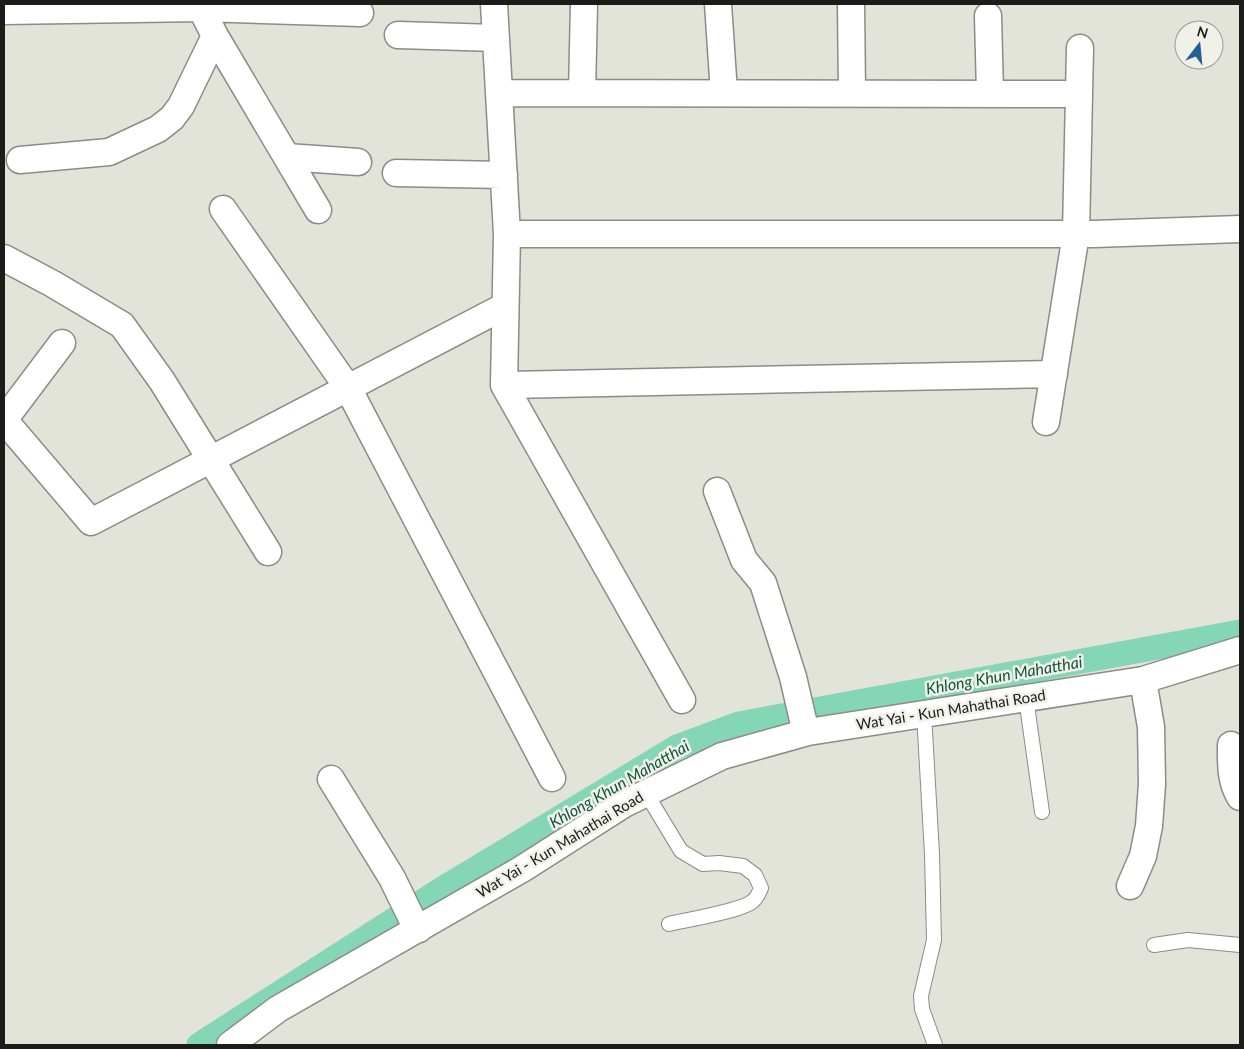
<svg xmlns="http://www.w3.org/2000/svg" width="1244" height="1049" font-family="Lato,sans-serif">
  <rect width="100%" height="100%" fill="#e2e4da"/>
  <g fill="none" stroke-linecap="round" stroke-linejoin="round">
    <!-- canal -->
    <path stroke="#84d6b6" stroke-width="25" d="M199,1045L439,891L677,747L739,724L1240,632"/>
    <defs>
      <path id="lane" d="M1026,698L1042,812
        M924,714L932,854L934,940L921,996L922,1009L935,1045
        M646,793L681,851L703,864L719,863L743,866L755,875L761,888C759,893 757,898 753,901C742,911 686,920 669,924
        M1154,945L1188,940L1240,945"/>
      <path id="street" d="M494,4L507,234L504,385L682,700
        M718,4L724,93
        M851,4L852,93
        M4,11L201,8L360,13
        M988,16L990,93
        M398,35L496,38
        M215,36L318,210
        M500,93L1079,94
        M582,93L584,4
        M287,157L358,162
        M20,160L109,152L158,129L172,118L181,106L215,36L201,8V4
        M396,173L504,175
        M223,209L348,388L552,778
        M507,234H1094L1240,229
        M4,258L53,284L122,325L162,381L268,552
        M504,385L1054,374
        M4,420L91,522L505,306
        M4,420L62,343
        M1046,422L1076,234L1080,48
        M717,491L744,560L763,583L793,677L803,720L808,732
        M1231,745C1231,764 1230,780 1240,797
        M331,779L392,878L412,919L419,929
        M1130,886L1143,856L1149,826L1152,784L1151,727L1143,680
        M230,1045L278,1009L522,869L624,804L722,756L808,732L1143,680L1240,650"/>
    </defs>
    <!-- lane casing -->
    <use href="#lane" stroke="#8b8c84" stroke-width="16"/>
    <!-- street casing -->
    <use href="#street" stroke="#8b8c84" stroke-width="29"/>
    <!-- lane -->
    <use href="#lane" stroke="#fff" stroke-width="14"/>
    <!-- street -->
    <use href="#street" stroke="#fff" stroke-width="26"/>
  </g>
  <g text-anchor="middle" stroke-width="5" stroke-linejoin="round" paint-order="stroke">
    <!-- street labels -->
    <g font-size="15" fill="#1c1d1a" stroke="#f0f1e8">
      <text transform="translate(951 710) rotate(-9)" y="5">Wat Yai - Kun Mahathai Road</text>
      <text transform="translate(560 845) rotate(-31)" y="5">Wat Yai - Kun Mahathai Road</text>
    </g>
    <!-- water labels -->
    <g font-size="16" font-style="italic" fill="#11543f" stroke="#f0f1e8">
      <text transform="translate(1004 675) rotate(-10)" y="6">Khlong Khun Mahatthai</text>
      <text transform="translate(619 784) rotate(-30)" y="6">Khlong Khun Mahatthai</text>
    </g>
  </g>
  <!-- border -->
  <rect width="1244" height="1049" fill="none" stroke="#1c1d1a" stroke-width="10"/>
  <!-- north arrow -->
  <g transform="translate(1199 45) rotate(16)"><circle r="24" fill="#f0f1e8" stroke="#9b9c96"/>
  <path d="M0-4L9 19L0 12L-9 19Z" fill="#225f96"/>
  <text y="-8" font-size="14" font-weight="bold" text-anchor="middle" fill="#1c1d1a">N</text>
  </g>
</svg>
